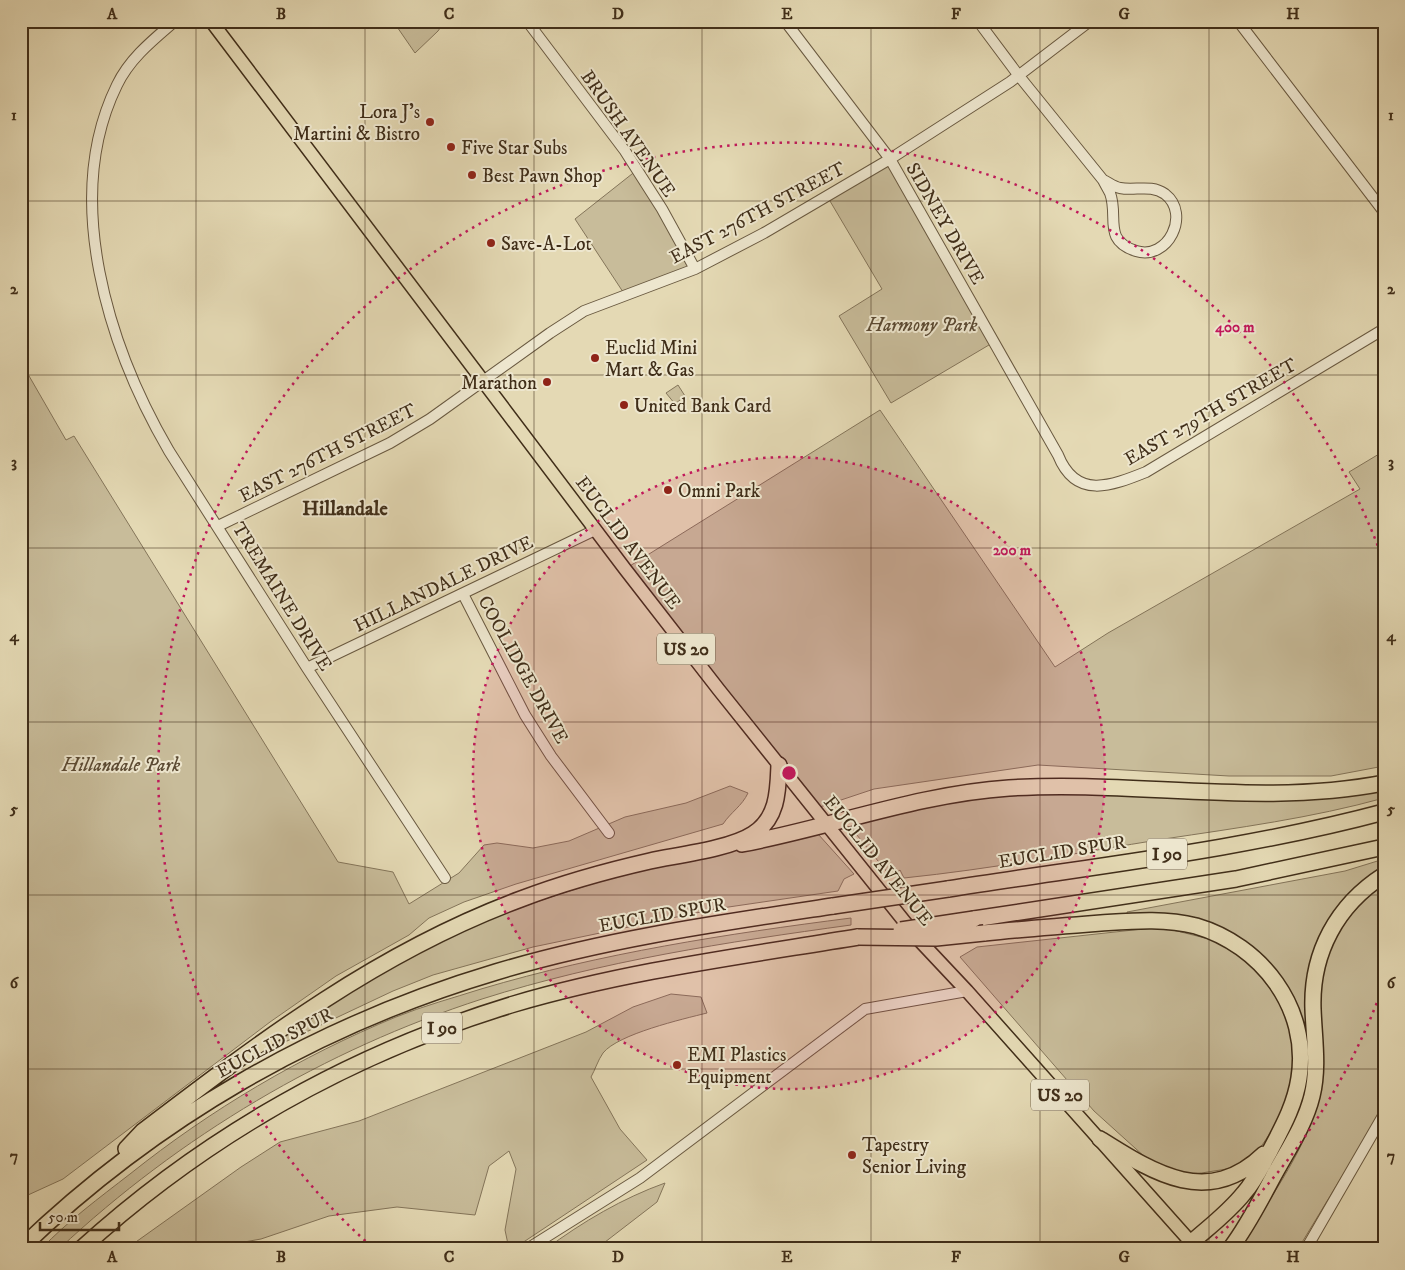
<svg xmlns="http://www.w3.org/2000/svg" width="1405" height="1270" font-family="'IM FELL DW Pica',serif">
  <rect width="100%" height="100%" fill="#e4d9b4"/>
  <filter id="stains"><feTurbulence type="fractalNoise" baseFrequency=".004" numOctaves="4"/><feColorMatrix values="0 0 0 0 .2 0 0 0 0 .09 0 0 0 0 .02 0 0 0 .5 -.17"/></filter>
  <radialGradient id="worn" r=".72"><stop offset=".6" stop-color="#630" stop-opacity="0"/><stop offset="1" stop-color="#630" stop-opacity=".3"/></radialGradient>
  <!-- green -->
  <path fill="#c8bc9a" stroke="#84755a" d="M393,21H445L438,31L415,53Z
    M890,159L994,342L891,403L839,316L882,289L827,196Z
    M637,170L695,269L625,295L575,219Z
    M21,362L66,440L74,436L338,862L393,872L409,904L459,873L484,845L497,843L533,848L569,841L625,817L686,803L730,786L748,793C742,806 731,812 723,824L516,884L464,902L429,918L409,935L336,976L270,1022L63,1179L28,1195L21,1193Z
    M678,385L685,396L675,404L666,393Z
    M880,410L1055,667L1108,633L1360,489L1349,472L1384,451V766L1331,776H1229L1038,765L874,789L814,809L625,569Z
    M1384,789V798C1312,818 1237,828 1164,839C1077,853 991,869 904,878L900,870L891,877L852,829L860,823L918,808L984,797L1050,794L1346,796Z
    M818,834L854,874L844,879L838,891L715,909L533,947L433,975L393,991L268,1050C288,1033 310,1018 332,1003C479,904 645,863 818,834Z
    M1384,859V867L1338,906L1327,923L1311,1064L1302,1116L1259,1191H1256L1281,1142L1306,1047L1244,943L1128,917L1127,912L1345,871Z
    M1384,884V1107L1298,1249H1237C1263,1210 1307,1148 1317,1103C1326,1068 1319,1033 1319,998C1319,950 1347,912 1384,884Z
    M851,918V925C727,942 602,961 482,999C324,1050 180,1136 59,1249H41C68,1221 99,1198 130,1174C210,1110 301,1056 396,1017C423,1006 453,998 481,989C602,953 726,934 851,918Z
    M1161,927L1221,942L1248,958L1278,1000L1293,1035L1294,1075L1286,1101L1273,1129L1256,1154L1233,1168L1195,1174L1176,1173L1156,1167L1094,1111L960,957L977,947Z
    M671,994L701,997L707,1013C683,1019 618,1034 603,1053C598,1060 595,1070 591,1077L620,1129L647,1160L513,1249H509L505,1230L516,1169L509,1151L489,1166L475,1215L397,1207L329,1216L261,1239L222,1246L218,1249H126L241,1167L280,1142L359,1121L586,1032L633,1007Z
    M665,1183L657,1202L596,1249H546C582,1222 623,1198 665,1183Z"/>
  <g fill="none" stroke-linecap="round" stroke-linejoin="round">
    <defs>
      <path id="minor" d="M175,21C153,40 130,58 117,85C61,199 109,348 169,451L307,668L445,878
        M527,21L625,151L662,209L695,269
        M785,21L890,159L1058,455C1076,500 1111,486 1146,472L1384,329
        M978,21L1019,76L1103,180C1105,184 1108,189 1110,193C1119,217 1102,240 1136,251C1168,261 1191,214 1165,194C1151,184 1135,191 1120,188C1114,187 1108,182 1103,180
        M1238,21L1384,212
        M218,526L390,443L430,419L550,333L584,311L695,269L764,233L890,159L1010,82L1090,21
        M463,594L525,715L551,756L609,833
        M307,668L595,530
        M527,1249L640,1178L865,1009L967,991
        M1306,1249L1384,1114"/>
      <path id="major" d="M211,21L625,569L719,690L920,941L967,991L1197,1249"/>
      <path id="highway" d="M742,844C832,827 918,794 1009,788C1134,780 1260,807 1384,783
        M948,889C1093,866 1242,850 1384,812
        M974,919L1236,879L1384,847
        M984,933C1023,929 1062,926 1101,923C1132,921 1165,918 1196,926C1261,945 1310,1008 1299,1078C1295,1105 1282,1128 1270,1151C1262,1165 1255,1181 1244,1193C1229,1212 1209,1227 1192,1242
        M1100,1139C1154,1173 1208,1208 1264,1154
        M126,1149L143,1131C264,1039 378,952 521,899C563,883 606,871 650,861C678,855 730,849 753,834C778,818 778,791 779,765
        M21,1248C156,1118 318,1025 496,972C606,939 720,923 833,906
        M81,1249C205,1136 352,1053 514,1004C626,971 743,956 858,937
        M1230,1249C1247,1227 1260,1201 1273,1177C1287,1151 1305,1125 1312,1096C1319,1067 1314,1038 1313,1009C1311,953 1337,905 1384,875"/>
    </defs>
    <!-- minor casing -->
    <use href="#minor" stroke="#695940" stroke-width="12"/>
    <!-- major casing -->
    <use href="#major" stroke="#402e19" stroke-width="15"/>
    <!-- highway casing -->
    <use href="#highway" stroke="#402e19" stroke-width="18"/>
    <!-- minor -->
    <use href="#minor" stroke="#ede6ce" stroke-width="10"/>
    <!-- major -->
    <use href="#major" stroke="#e4d9b4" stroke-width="12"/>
    <!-- highway -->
    <use href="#highway" stroke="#e4d9b4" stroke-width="15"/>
    <defs>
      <path id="highway-bridge" d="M833,906L948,889
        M901,930L974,919
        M858,937L936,938L984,933"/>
    </defs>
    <!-- highway-bridge casing -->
    <use href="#highway-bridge" stroke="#402e19" stroke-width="18" stroke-linecap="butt"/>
    <!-- highway-bridge -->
    <use href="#highway-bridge" stroke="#e4d9b4" stroke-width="15"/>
  </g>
  <!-- grid -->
  <path fill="none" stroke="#402e19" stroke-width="1" stroke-opacity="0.55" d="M196,21V1249M365,21V1249M534,21V1249M702,21V1249M871,21V1249M1040,21V1249M1209,21V1249M21,201H1384M21,375H1384M21,548H1384M21,722H1384M21,895H1384M21,1069H1384"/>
  <!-- distance rings -->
  <circle cx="789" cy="773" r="316" fill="#c2185b" fill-opacity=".12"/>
  <g fill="none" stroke="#c2185b" stroke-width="2.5" stroke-dasharray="2.5 5">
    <circle cx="789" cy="773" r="316"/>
    <path d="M1382 989A631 631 0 0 1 1207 1246M371 1246A631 631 0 1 1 1382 557"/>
  </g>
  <!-- markers -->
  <g fill="#8f2418" stroke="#ede6ce" stroke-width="2">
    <circle cx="430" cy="122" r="5"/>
    <circle cx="451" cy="147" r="5"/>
    <circle cx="472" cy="175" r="5"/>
    <circle cx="491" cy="243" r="5"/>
    <circle cx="595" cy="358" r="5"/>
    <circle cx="547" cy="382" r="5"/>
    <circle cx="624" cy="405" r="5"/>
    <circle cx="668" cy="490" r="5"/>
    <circle cx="677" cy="1065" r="5"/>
    <circle cx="852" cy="1155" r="5"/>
  </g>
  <g text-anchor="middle" stroke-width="4" stroke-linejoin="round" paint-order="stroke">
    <!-- shield labels -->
    <g fill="#ede6ce" stroke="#74654f" stroke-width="1">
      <rect x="657" y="633.5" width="58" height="31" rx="4"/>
      <rect x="1147" y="838.5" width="40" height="31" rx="4"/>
      <rect x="422" y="1012.5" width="40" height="31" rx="4"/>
      <rect x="1031" y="1079.5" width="58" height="31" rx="4"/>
    </g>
    <g font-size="18" font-weight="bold" fill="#402e19">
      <text x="686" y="655">US 20</text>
      <text x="1167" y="860">I 90</text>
      <text x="442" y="1034">I 90</text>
      <text x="1060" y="1101">US 20</text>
    </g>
    <!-- poi labels -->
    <g font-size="19" fill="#402e19" stroke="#ede6ce" text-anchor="start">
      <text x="420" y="118" text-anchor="end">Lora J’s<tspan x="420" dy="22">Martini &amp; Bistro</tspan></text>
      <text x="461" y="154">Five Star Subs</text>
      <text x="482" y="182">Best Pawn Shop</text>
      <text x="501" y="250">Save-A-Lot</text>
      <text x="605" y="354">Euclid Mini<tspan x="605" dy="22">Mart &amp; Gas</tspan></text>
      <text x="537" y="389" text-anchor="end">Marathon</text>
      <text x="634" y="412">United Bank Card</text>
      <text x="678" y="497">Omni Park</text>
      <text x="687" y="1061">EMI Plastics<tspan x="687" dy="22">Equipment</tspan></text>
      <text x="862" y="1151">Tapestry<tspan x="862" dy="22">Senior Living</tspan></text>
    </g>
    <!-- street labels -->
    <g font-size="19" fill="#402e19" stroke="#ede6ce">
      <text transform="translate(629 133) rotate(55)" y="7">BRUSH AVENUE</text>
      <text transform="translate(757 212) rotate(-28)" y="7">EAST 276TH STREET</text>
      <text transform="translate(946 223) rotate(60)" y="7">SIDNEY DRIVE</text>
      <text transform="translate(1210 411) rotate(-30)" y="7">EAST 279TH STREET</text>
      <text transform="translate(327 452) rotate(-27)" y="7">EAST 276TH STREET</text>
      <text transform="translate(629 542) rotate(53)" y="7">EUCLID AVENUE</text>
      <text transform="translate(443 583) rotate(-26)" y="7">HILLANDALE DRIVE</text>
      <text transform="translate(283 596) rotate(58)" y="7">TREMAINE DRIVE</text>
      <text transform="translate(524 669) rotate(61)" y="7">COOLIDGE DRIVE</text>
      <text transform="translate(1062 851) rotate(-9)" y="7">EUCLID SPUR</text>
      <text transform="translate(879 860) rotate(51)" y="7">EUCLID AVENUE</text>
      <text transform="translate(662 914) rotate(-10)" y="7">EUCLID SPUR</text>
      <text transform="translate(274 1042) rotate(-28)" y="7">EUCLID SPUR</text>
    </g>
    <!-- park labels -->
    <g font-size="19" font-style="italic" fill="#5b4a33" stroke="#ede6ce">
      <text x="922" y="331">Harmony Park</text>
      <text x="121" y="771">Hillandale Park</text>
    </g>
    <!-- neighbourhood labels -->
    <g font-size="20" font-weight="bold" fill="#402e19" stroke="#ede6ce">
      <text x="345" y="515">Hillandale</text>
    </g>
  </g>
  <circle cx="789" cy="773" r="8" fill="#c2185b" stroke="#ede6ce" stroke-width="2.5"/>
  <g font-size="15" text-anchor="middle" font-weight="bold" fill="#c2185b" stroke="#ede6ce" stroke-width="4" stroke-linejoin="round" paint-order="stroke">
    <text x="1235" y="332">400 m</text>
    <text x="1012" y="555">200 m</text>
  </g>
  <!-- margin -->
  <rect width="1405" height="1270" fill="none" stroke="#e4d9b4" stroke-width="55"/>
  <!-- scale -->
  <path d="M40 1222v8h79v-8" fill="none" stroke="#402e19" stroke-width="2.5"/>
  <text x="48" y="1222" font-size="15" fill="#402e19" stroke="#ede6ce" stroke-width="4" paint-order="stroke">50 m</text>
  <rect x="28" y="28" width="1350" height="1214" fill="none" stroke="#402e19" stroke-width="2"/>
  <g font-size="16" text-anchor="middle" font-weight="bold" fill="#402e19">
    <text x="112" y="19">A</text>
    <text x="281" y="19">B</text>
    <text x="449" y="19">C</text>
    <text x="618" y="19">D</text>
    <text x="787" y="19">E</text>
    <text x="956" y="19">F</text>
    <text x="1124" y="19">G</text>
    <text x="1293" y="19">H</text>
    <text x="14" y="120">1</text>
    <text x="1391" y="120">1</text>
    <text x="14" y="294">2</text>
    <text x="1391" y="294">2</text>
    <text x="14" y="467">3</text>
    <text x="1391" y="467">3</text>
    <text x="14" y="641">4</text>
    <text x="1391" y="641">4</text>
    <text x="14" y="814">5</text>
    <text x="1391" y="814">5</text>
    <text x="14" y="988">6</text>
    <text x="1391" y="988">6</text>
    <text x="14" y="1161">7</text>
    <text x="1391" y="1161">7</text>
    <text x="112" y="1262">A</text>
    <text x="281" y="1262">B</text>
    <text x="449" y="1262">C</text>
    <text x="618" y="1262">D</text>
    <text x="787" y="1262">E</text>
    <text x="956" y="1262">F</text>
    <text x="1124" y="1262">G</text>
    <text x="1293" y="1262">H</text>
  </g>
  <rect width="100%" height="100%" filter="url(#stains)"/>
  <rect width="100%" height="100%" fill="url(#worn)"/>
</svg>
